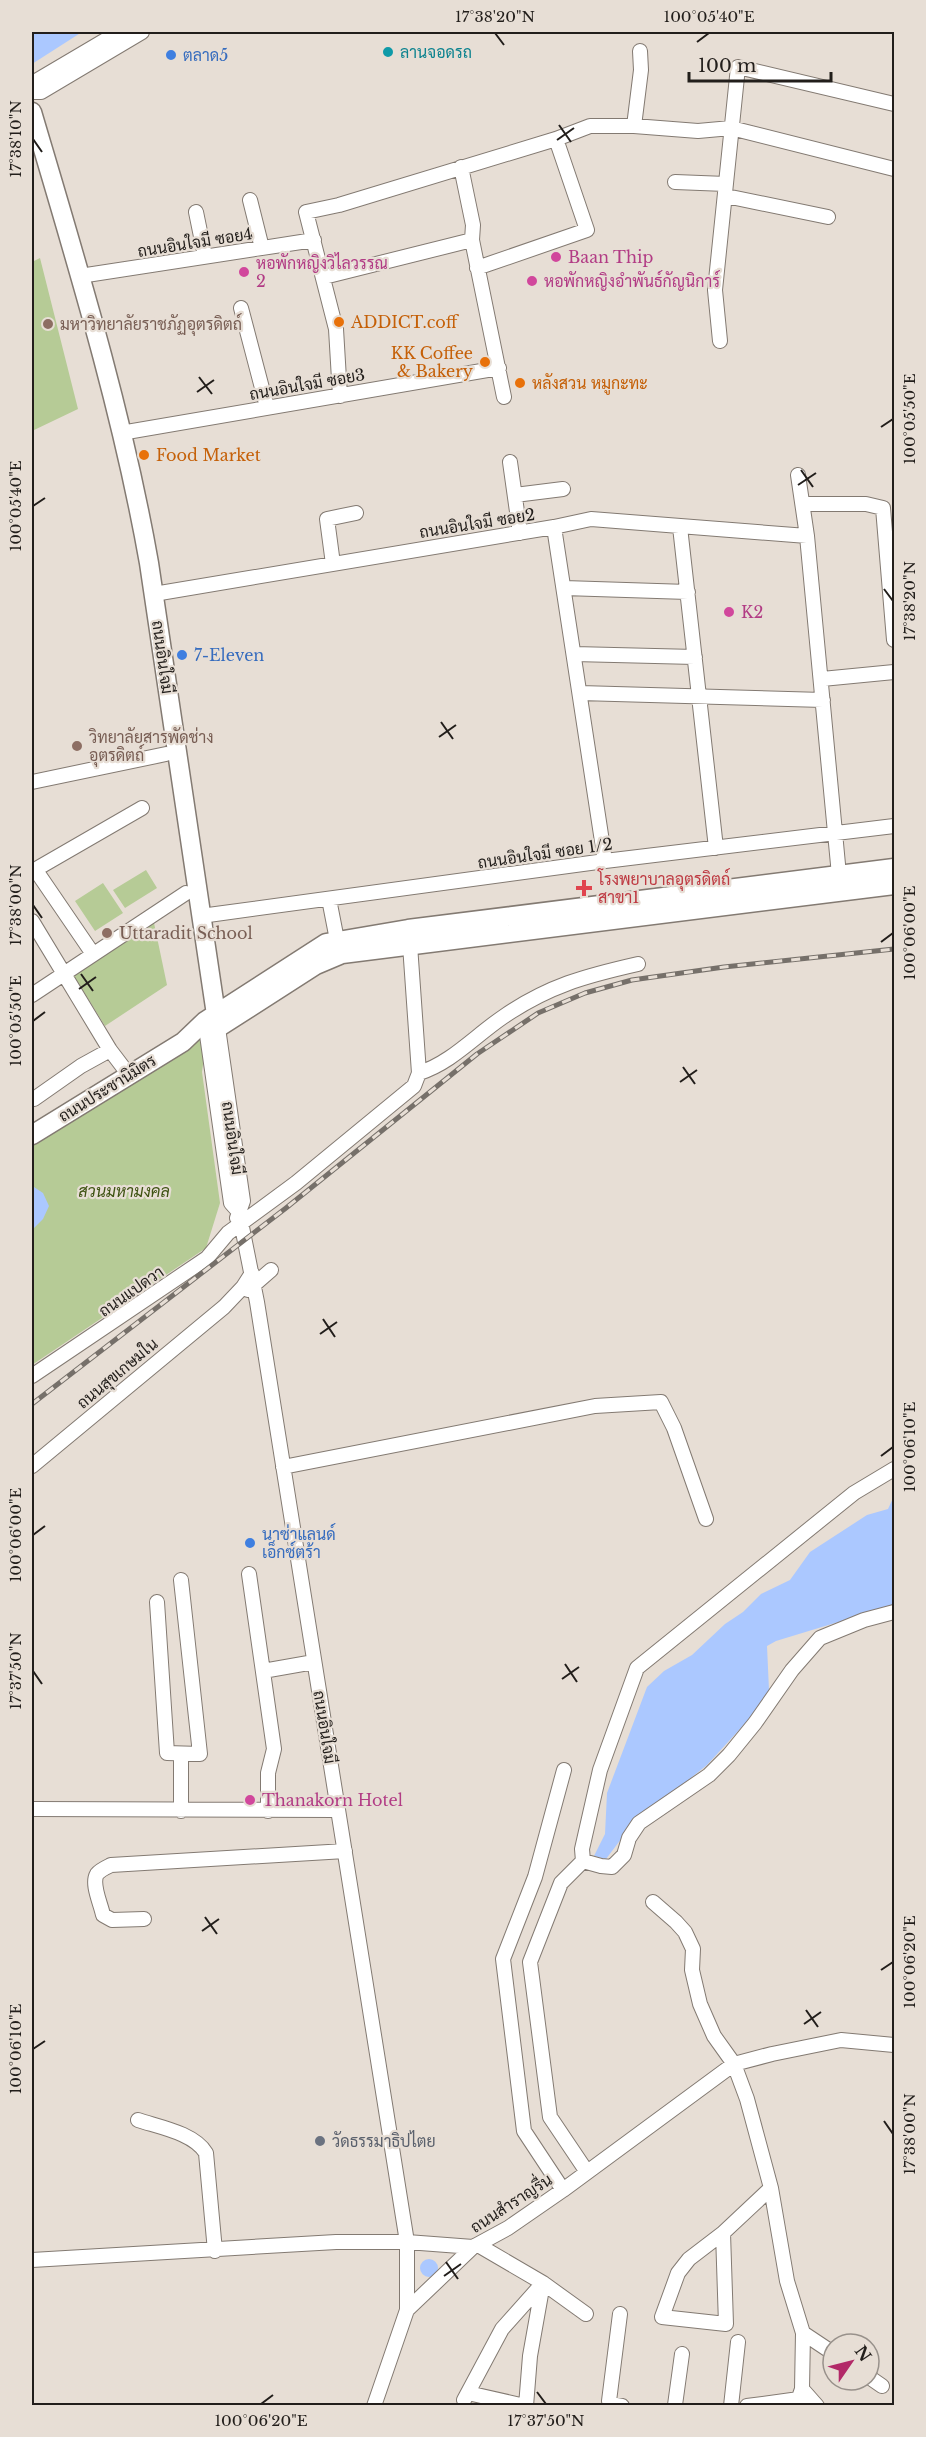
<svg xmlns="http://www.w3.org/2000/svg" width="926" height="2437" font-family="'Libre Baskerville',Sarabun,serif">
  <rect width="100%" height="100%" fill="#e7ded5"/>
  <!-- green -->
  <path fill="#b6cb96" d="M40,258L78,409L32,431V262Z
    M146,870L157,888L125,908L113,890Z
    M103,883L123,913L95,931L75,901Z
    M154,923L167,985L105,1026L72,973Z
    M207,1035L202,1072L220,1203L206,1248L32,1365V1136Z"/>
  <!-- water -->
  <path fill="#abc8ff" d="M32,32H82L32,64Z
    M34,1187L43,1193L49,1206L43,1219L32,1230V1188Z
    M894,1496V1605L776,1641L767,1646L769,1690L750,1718L707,1765L631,1826L606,1859L594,1856L605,1834L607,1793L647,1687L664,1671L692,1655L725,1624L743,1612L761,1594L790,1580L810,1552L867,1515L888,1509Z
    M420 2268a9 9 0 1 1 18 0a9 9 0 1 1-18 0Z"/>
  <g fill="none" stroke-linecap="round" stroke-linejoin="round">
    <defs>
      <path id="minor" d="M32,90L36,81L119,32
        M32,92H41L142,32
        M634,126L641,70L640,51
        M461,167L473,225L472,240L504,397
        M675,182L726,184
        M726,196L828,217
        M250,200L262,248
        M196,212L205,256
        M477,268L587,230L556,139
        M80,276L314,240
        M324,277L472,240
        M241,308L267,407
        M720,341L715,290L738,67L894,104
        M340,396L336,329L306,212L339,205L556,139L590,126H634L698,131L731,128L894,169
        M121,433L499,368
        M510,462L520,533
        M798,475L807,536L839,875
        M515,495L563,489
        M803,504H866L883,508L894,640
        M554,527L605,861
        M680,527L716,848
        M333,564L327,519L356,513
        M564,588L688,592
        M154,594L554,527L591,519L807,536
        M574,654L695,657
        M822,679L894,672
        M580,693L823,700
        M32,782L166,754
        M329,899L337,940
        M201,916L605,861L894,826
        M32,921L110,1050L129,1075
        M93,954L37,872L38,868L142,808
        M32,995L186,893
        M218,1028L243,1201L237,1218
        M207,1035L231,1203L239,1212L257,1302L407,2242V2310L374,2406
        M419,1073C451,1063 475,1036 503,1017C548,986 585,976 638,964
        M34,1099L81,1066L110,1050
        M248,1290L271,1270
        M32,1376L207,1258L228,1233L296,1183L414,1086L419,1073L410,945
        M32,1466L224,1307L243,1287L252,1273
        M283,1467L595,1406L661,1402L674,1428L706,1519
        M894,1469L854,1493L637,1668L600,1770L582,1849L583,1861L601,1866L612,1867L624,1855L629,1838L639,1823L709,1775L729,1755L755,1723L792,1670L820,1638L864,1620L894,1612
        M249,1574L274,1749L268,1773V1811
        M157,1602L167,1753L200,1754L181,1580
        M263,1671L314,1662
        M181,1754V1811
        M32,1809L338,1810
        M583,1861L561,1883L530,1962L550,2117L587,2172
        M653,1902L676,1922L685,1932L693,1949L692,1970L700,2004L714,2036L734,2064L747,2099L771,2188L787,2281L803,2333L802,2389L796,2406
        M144,1919L112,1920L103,1915C101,1904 91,1884 97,1874C100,1870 107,1867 111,1865L345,1851
        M138,2120C159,2127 194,2133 206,2153L215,2251
        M563,2190L524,2131L503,1959L535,1877L564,1770
        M723,2233L726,2324L662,2317L678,2273L689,2259L723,2233L771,2188
        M478,2245L543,2283L530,2356L526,2406
        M32,2260L336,2242H407L473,2247L508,2228L563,2190L734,2064L772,2054L841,2040L894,2045
        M407,2310L473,2247
        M620,2314L609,2401L610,2404L622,2406
        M803,2333L833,2353
        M869,2377L882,2386
        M802,2389L817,2406
        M468,2393L525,2406
        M464,2400L502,2329L543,2283L586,2314
        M675,2405L682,2354
        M731,2406L738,2342
        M747,2406L799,2399"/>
      <path id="major" d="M32,112C76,261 122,410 149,563L218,1028
        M210,1033L316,965L342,954L894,885
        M32,1135L183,1042L205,1021L326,943L408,929L894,868"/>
    </defs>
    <!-- minor casing -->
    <use href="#minor" stroke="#837a72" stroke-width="16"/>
    <!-- major casing -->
    <use href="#major" stroke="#837a72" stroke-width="21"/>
    <!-- minor -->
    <use href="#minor" stroke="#fff" stroke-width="14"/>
    <!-- major -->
    <use href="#major" stroke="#fff" stroke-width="18"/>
    <defs>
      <path id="rail" d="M32,1404L286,1208L477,1054L538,1013L585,993L632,980L724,967L894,949"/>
    </defs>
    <!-- rail casing -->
    <use href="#rail" stroke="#76706a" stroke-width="5"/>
    <!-- rail -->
    <use href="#rail" stroke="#e7ded5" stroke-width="3" stroke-dasharray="9" stroke-linecap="butt"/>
  </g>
  <!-- ticks -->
  <path fill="none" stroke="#221e1b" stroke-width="2" d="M495,33L504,45M697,42L709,33M559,125L571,142M33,139L42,152M557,140L574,128M199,377L212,394M197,392L214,380M881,427L893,419M801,470L813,487M798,485L816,473M33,506L45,498M884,589L893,601M441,722L453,739M439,737L456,725M33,905L42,918M881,942L893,933M81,974L93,991M79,989L96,977M33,1021L45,1012M683,1067L695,1084M680,1082L697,1070M323,1319L335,1337M320,1334L337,1322M881,1456L893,1447M33,1535L45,1526M565,1664L577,1682M33,1671L42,1684M562,1679L579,1667M205,1917L217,1934M202,1931L219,1919M881,1970L893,1962M806,2010L818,2027M804,2024L821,2012M33,2049L45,2041M884,2121L893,2134M446,2262L458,2279M444,2276L461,2264M537,2392L546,2404M261,2404L273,2395"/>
  <!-- markers -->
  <circle fill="#0f9aa8" stroke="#e7ded5" stroke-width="2" cx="388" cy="52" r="6"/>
  <g fill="#3f7fe0" stroke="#e7ded5" stroke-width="2">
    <circle cx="171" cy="55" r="6"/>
    <circle cx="182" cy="655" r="6"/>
    <circle cx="250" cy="1543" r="6"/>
  </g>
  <g fill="#d1479c" stroke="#e7ded5" stroke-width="2">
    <circle cx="556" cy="257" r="6"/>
    <circle cx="244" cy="272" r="6"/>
    <circle cx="532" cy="281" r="6"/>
    <circle cx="729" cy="612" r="6"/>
    <circle cx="250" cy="1800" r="6"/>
  </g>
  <g fill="#e8710a" stroke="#e7ded5" stroke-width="2">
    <circle cx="339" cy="322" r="6"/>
    <circle cx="485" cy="362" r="6"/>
    <circle cx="520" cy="383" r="6"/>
    <circle cx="144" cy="455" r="6"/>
  </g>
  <g fill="#8d6e63" stroke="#e7ded5" stroke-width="2">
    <circle cx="48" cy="324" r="6"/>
    <circle cx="77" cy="746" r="6"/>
    <circle cx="107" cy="933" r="6"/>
  </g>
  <path fill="#e0444e" stroke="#e7ded5" stroke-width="2" d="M581 879h6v6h6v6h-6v6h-6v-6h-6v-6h6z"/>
  <circle fill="#6b7280" stroke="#e7ded5" stroke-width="2" cx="320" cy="2141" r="6"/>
  <g text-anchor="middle" stroke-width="4.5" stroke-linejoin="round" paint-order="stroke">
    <!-- culture labels -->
    <g font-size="16" fill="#0d838f" stroke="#e7ded5" text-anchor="start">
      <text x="400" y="58">ลานจอดรถ</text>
    </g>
    <!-- shop labels -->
    <g font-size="16" fill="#366cbe" stroke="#e7ded5" text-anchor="start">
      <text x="183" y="61">ตลาด5</text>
      <text x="194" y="661">7-Eleven</text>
      <text x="262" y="1540">นาซ่าแลนด์<tspan x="262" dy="18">เอ็กซ์ตร้า</tspan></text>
    </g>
    <!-- street labels -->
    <g font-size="16" fill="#221e1b" stroke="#e7ded5">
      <text transform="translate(195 242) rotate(-9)" y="6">ถนนอินใจมี ซอย4</text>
      <text transform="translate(307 384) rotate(-10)" y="6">ถนนอินใจมี ซอย3</text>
      <text transform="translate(477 523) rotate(-9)" y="6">ถนนอินใจมี ซอย2</text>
      <text transform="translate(163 657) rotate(82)" y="6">ถนนอินใจมี</text>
      <text transform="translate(545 853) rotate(-8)" y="6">ถนนอินใจมี ซอย 1/2</text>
      <text transform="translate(107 1088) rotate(-32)" y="6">ถนนประชานิมิตร</text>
      <text transform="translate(233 1138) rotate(82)" y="6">ถนนอินใจมี</text>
      <text transform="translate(131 1291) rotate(-35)" y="6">ถนนแปดวา</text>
      <text transform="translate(117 1373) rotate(-40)" y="6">ถนนสุขเกษมใน</text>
      <text transform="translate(325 1727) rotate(81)" y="6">ถนนอินใจมี</text>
      <text transform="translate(511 2203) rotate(-33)" y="6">ถนนสำราญรื่น</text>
    </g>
    <!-- hotel labels -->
    <g font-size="16" fill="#b23c85" stroke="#e7ded5" text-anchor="start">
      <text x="568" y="263">Baan Thip</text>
      <text x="256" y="269">หอพักหญิงวิไลวรรณ<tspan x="256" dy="18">2</tspan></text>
      <text x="544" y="287">หอพักหญิงอำพันธ์กัญนิการ์</text>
      <text x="741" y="618">K2</text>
      <text x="262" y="1806">Thanakorn Hotel</text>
    </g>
    <!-- food labels -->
    <g font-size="16" fill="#c56008" stroke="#e7ded5" text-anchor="start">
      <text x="351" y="328">ADDICT.coff</text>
      <text x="473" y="359" text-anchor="end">KK Coffee<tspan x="473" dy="18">&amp; Bakery</tspan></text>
      <text x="532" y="389">หลังสวน หมูกะทะ</text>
      <text x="156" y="461">Food Market</text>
    </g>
    <!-- education labels -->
    <g font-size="16" fill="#785e54" stroke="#e7ded5" text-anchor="start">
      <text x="60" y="330">มหาวิทยาลัยราชภัฏอุตรดิตถ์</text>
      <text x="89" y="743">วิทยาลัยสารพัดช่าง<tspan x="89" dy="18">อุตรดิตถ์</tspan></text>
      <text x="119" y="939">Uttaradit School</text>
    </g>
    <!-- health labels -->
    <g font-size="16" fill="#be3a42" stroke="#e7ded5" text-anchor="start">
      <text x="598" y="885">โรงพยาบาลอุตรดิตถ์<tspan x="598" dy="18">สาขา1</tspan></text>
    </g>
    <!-- park labels -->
    <g font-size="16" font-style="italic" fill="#3f5313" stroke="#e7ded5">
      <text x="124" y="1197">สวนมหามงคล</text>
    </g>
    <!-- worship labels -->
    <g font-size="16" fill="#5b616d" stroke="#e7ded5" text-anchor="start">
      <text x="332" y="2147">วัดธรรมาธิปไตย</text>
    </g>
  </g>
  <!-- border -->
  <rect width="926" height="2437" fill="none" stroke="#e7ded5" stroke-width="66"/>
  <!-- north arrow -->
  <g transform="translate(851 2362) rotate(55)"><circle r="28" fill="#e7ded5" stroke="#98918b" stroke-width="1.5"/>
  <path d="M0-4.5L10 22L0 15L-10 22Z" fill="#b22968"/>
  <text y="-9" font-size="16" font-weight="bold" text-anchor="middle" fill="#221e1b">N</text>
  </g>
  <!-- scale -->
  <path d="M689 72v9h142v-9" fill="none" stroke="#221e1b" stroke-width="3"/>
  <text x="698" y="72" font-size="18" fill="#221e1b" stroke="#e7ded5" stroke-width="4.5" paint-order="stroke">100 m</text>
  <rect x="33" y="33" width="860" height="2371" fill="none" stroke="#221e1b" stroke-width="2"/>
  <g font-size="15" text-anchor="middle" fill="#221e1b">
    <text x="495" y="22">17°38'20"N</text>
    <text x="709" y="22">100°05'40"E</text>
    <text transform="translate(16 139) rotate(-90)" y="5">17°38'10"N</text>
    <text transform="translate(910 419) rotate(-90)" y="5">100°05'50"E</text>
    <text transform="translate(16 506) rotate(-90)" y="5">100°05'40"E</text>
    <text transform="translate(910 601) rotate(-90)" y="5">17°38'20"N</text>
    <text transform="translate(16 905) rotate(-90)" y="5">17°38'00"N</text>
    <text transform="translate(910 933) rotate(-90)" y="5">100°06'00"E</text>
    <text transform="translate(16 1021) rotate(-90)" y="5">100°05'50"E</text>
    <text transform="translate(910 1447) rotate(-90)" y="5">100°06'10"E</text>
    <text transform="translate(16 1535) rotate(-90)" y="5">100°06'00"E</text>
    <text transform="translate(16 1671) rotate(-90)" y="5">17°37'50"N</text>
    <text transform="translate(910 1962) rotate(-90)" y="5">100°06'20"E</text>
    <text transform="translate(16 2049) rotate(-90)" y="5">100°06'10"E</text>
    <text transform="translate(910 2134) rotate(-90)" y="5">17°38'00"N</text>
    <text x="261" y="2426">100°06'20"E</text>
    <text x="546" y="2426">17°37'50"N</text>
  </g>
</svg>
